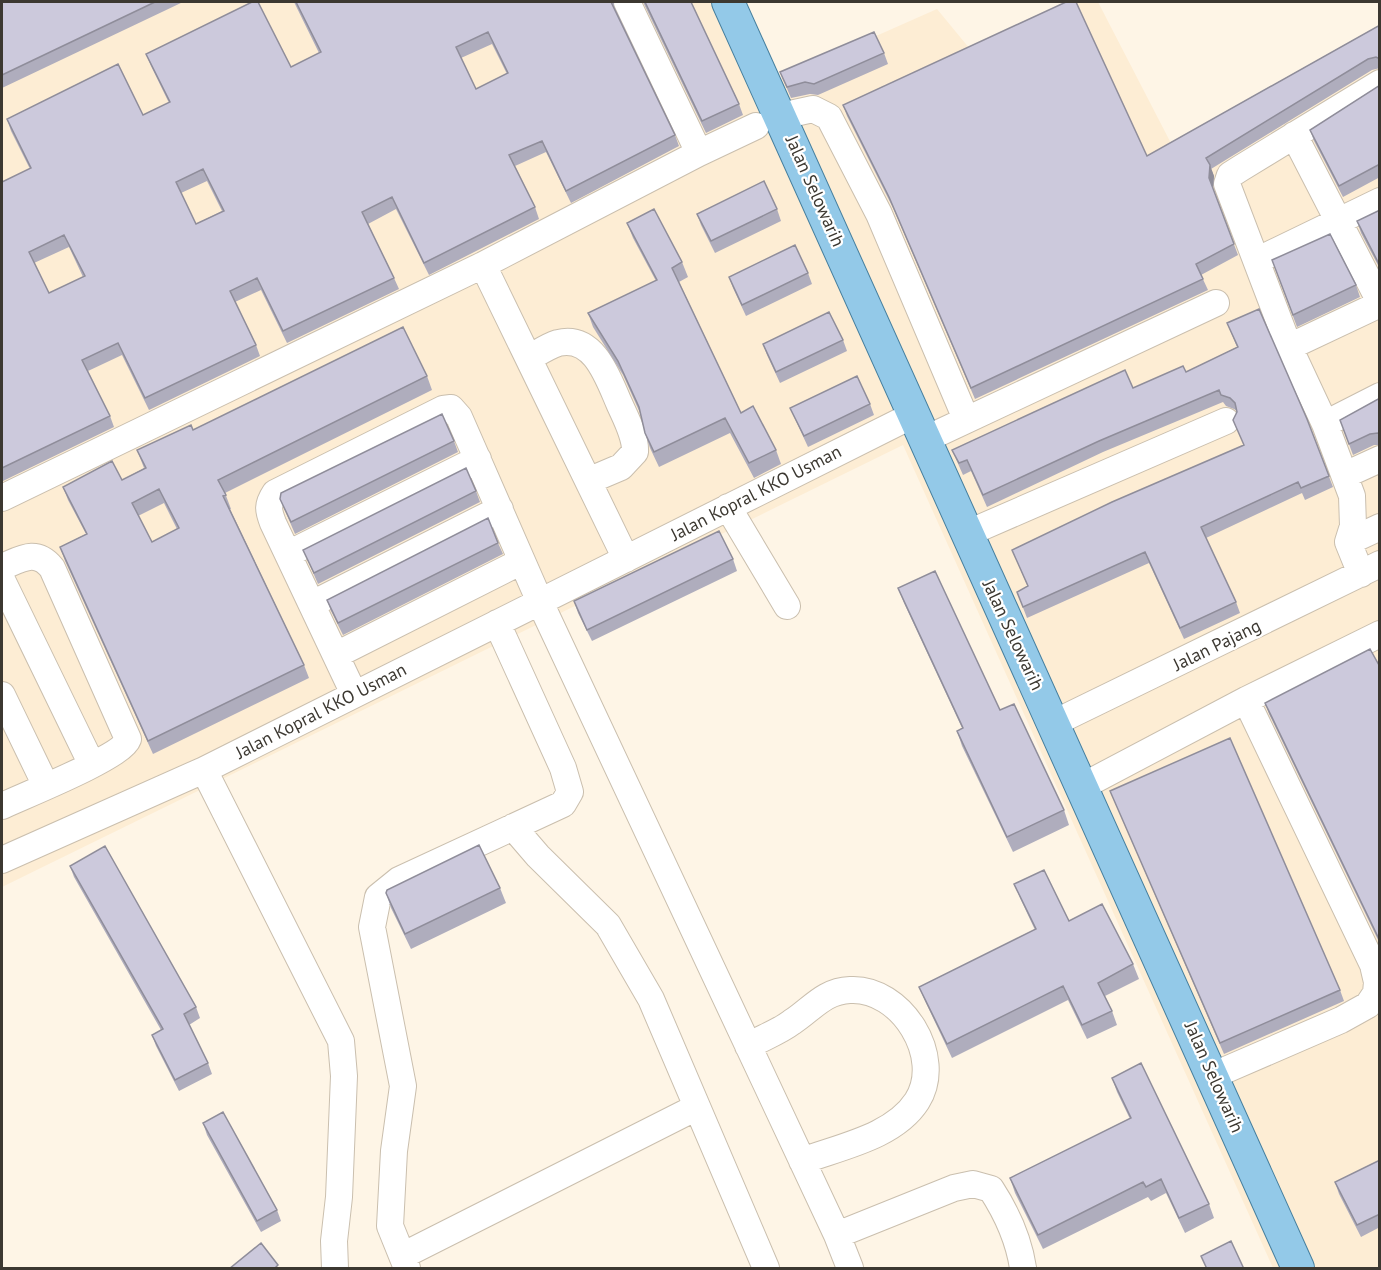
<svg xmlns="http://www.w3.org/2000/svg" width="1381" height="1270" font-family="'PT Sans',sans-serif">
  <rect width="100%" height="100%" fill="#fef5e6"/>
  <!-- built -->
  <path fill="#fdedd4" d="M2,2H745L779,79L937,9L970,49L1065,2H1098L1176,153L1379,34V1268H1273L903,445L2,887Z"/>
  <g fill="none" stroke-linecap="round" stroke-linejoin="round">
    <defs>
      <path id="minor" d="M627,2L699,153
        M781,116L813,109L829,117L879,214L966,419
        M1294,135L1380,302
        M1258,260L1380,201
        M483,265L626,559
        M1289,347L1380,304
        M529,358C538,353 548,346 558,343C594,334 608,378 619,403C625,417 636,436 635,452L621,467L588,481
        M1325,424L1380,396
        M926,439L1216,303
        M1345,475L1380,459
        M2,498L483,265L699,153L756,126
        M728,507L787,606
        M966,534L1226,421
        M1348,542L1380,527
        M288,554L478,459
        M2,567C21,559 36,548 52,568L128,739C122,757 23,796 2,806
        M1361,574L1348,542L1353,526L1352,496L1325,424L1289,347L1227,184L1230,175L1241,168L1380,83
        M2,580L92,765
        M312,604L500,509
        M336,655L522,561
        M354,694L273,523C268,510 267,505 275,493L443,409L451,408L459,417L540,602L837,1235L850,1268
        M2,695L46,786
        M1054,723L1380,564
        M1083,786L1246,700L1380,634
        M513,827L538,856L608,925L651,999L766,1268
        M2,860L204,770
        M748,1046C762,1038 779,1032 792,1022C812,1009 824,991 850,990C901,987 945,1057 917,1101C894,1137 839,1147 802,1161
        M1214,1075L1341,1020L1368,1005L1376,993L1377,982L1373,965L1246,700
        M837,1235L954,1188L973,1184L991,1189C1006,1212 1019,1241 1023,1268
        M402,1256L697,1107
        M335,1268L334,1241L339,1197L344,1076L341,1041L204,770L915,414
        M407,1268L390,1226L394,1151L403,1086L372,927L378,897L399,880L563,804L570,792L563,768L497,623"/>
      <path id="major" d="M728,2L1298,1268"/>
    </defs>
    <!-- minor casing -->
    <use href="#minor" stroke="#cabfae" stroke-width="28"/>
    <!-- major casing -->
    <use href="#major" stroke="#467f9e" stroke-width="34"/>
    <!-- minor -->
    <use href="#minor" stroke="#fff" stroke-width="26"/>
    <!-- major -->
    <use href="#major" stroke="#93c9e8" stroke-width="32"/>
  </g>
  <!-- wall -->
  <path fill="#afadbd" fill-rule="evenodd" d="M2,2H183L2,88Z
    M294,2H614V6L675,135L679,146L571,203L546,152L515,166L535,207L539,219L429,275L396,209L368,224L394,278L399,289L287,343L261,290L235,302L256,345L260,356L149,410L122,355L88,371L110,416L114,427L3,481L2,479V182L30,169L11,131L7,119L143,115L169,103L151,66L146,54L291,67L319,53ZM492,44L507,74L476,89L461,58ZM207,181L222,211L196,224L181,193ZM69,247L83,277L49,293L34,263Z
    M643,2H691L739,104L743,115L706,133Z
    M1380,25V68L1372,70L1211,169L1214,176L1213,189L1238,255L1201,275L1208,290L975,399L893,208L847,116L843,105L1147,156Z
    M884,53L888,64L818,95L810,94L791,98L780,72Z
    M1380,85V177L1343,197L1314,141L1310,130Z
    M777,209L781,221L715,253L701,225L697,214Z
    M1380,210V269L1361,233L1357,221Z
    M627,223L682,262L688,277L679,282L741,413L776,450L781,464L754,478L730,433L659,467L650,448L645,433L640,413L623,375L593,327L588,313L656,281L633,238Z
    M1272,260L1356,285L1360,297L1297,327Z
    M808,273L812,284L746,316L733,288L729,277Z
    M1227,323L1307,419L1333,487L1305,500L1302,493L1206,538L1236,602L1240,613L1184,639L1149,563L1027,618L1017,592L1028,587L1012,550L1244,445L1233,420L1237,411L1234,409L1226,406L1223,402L1103,452L987,507L971,471L963,475L952,450L1133,388L1186,372L1237,347Z
    M843,340L847,351L780,383L767,355L763,344Z
    M427,376L432,390L225,493L231,509H230L304,665L309,678L153,754L65,561L60,547L86,534L68,500L63,487L122,480L144,468L137,450L193,430ZM164,503L177,529L152,542L138,516Z
    M1380,398V445H1374L1353,455L1340,420Z
    M870,404L874,415L808,447L795,419L790,408Z
    M454,441L458,452L295,534L280,499Z
    M476,491L480,502L318,584L308,561L303,550Z
    M498,543L503,554L343,635L331,611L327,600Z
    M733,559L737,571L592,641L578,613L574,601Z
    M898,588L1000,710L1064,810L1069,825L1013,852L962,746L957,731L962,728L904,603Z
    M1380,667V944L1269,714L1265,703Z
    M1110,791L1340,990L1344,1001L1224,1054Z
    M70,866L196,1007L200,1018L189,1025L208,1063L212,1074L179,1091L156,1046L152,1035L161,1030L74,877Z
    M1014,884L1133,964L1139,979L1105,996L1112,1011L1117,1025L1087,1039L1068,1000L952,1058L925,1001L919,987L1035,930L1020,898Z
    M500,888L506,903L411,949L391,908L386,893Z
    M1112,1078L1209,1204L1214,1218L1185,1233L1166,1193L1151,1201L1148,1197L1043,1249L1015,1193L1010,1178L1130,1119L1117,1092Z
    M203,1123L277,1210L281,1221L261,1232L207,1135Z
    M1380,1160V1227L1361,1237L1339,1194L1335,1182Z"/>
  <!-- shaded-wall -->
  <path fill="#8f8d9a" d="M1210,165L1214,176L1213,189L1209,178Z"/>
  <!-- building -->
  <path fill="#ccc9dc" stroke="#8f8d9a" stroke-width="1.5" fill-rule="evenodd" d="M2,2H155L2,75Z
    M252,2H258L291,67L321,52L296,2H611L675,135L566,191L542,141L509,155L535,207L424,263L392,197L362,212L394,278L283,331L257,278L230,291L256,345L145,398L118,343L82,360L110,416L2,468V182L31,168L7,119L118,64L143,115L170,102L146,54ZM488,32L508,73L476,89L456,47ZM203,169L224,211L196,224L176,182ZM64,235L85,276L49,293L29,252Z
    M645,2H691L739,104L702,121Z
    M1066,2H1076L1147,156L1380,25V59L1376,57L1368,59L1206,158L1210,165L1209,178L1234,244L1196,264L1203,279L971,388L889,197L843,105Z
    M874,32L884,53L814,84L805,82L787,87L780,72Z
    M1380,85V164L1339,186L1310,130Z
    M764,181L777,209L711,241L697,214Z
    M654,209L682,262L672,268L741,413L753,406L776,450L749,463L725,418L654,452L645,433L639,407L618,361L588,313L657,280L627,223Z
    M1380,210V266L1357,221Z
    M1330,234L1356,285L1293,315L1272,260Z
    M795,245L808,273L742,305L729,277Z
    M1259,309L1307,419L1329,476L1301,488L1298,482L1201,527L1236,602L1180,628L1145,552L1023,607L1017,592L1028,586L1012,550L1112,502L1244,445L1233,420L1237,412L1235,403L1230,398L1221,395L1219,390L1099,441L983,495L967,460L959,463L952,450L1125,370L1133,388L1183,366L1186,372L1238,347L1227,323Z
    M829,312L843,340L776,372L763,344Z
    M403,327L427,376L218,480L226,495L223,496L304,665L148,741L60,547L87,534L63,487L112,461L122,480L146,468L137,450L191,425L193,430ZM159,489L179,528L152,542L132,503Z
    M857,376L870,404L804,436L790,408Z
    M1380,398V434L1378,433L1370,434L1349,444L1340,420Z
    M442,414L454,441L291,522L280,499L281,493Z
    M466,468L476,491L314,573L303,550Z
    M488,518L498,543L338,623L327,600Z
    M719,531L733,559L587,630L574,601Z
    M935,571L1000,710L1014,704L1064,810L1007,837L957,731L963,728L898,588Z
    M1370,649L1380,667V941L1265,703Z
    M1230,738L1340,990L1220,1043L1110,791Z
    M479,845L500,888L405,934L386,893L387,890Z
    M105,846L196,1007L184,1014L208,1063L175,1080L152,1035L163,1029L70,866Z
    M1044,870L1069,921L1102,904L1133,964L1098,983L1112,1011L1082,1025L1063,986L947,1044L919,987L1036,929L1014,884Z
    M1141,1063L1209,1204L1179,1218L1161,1179L1146,1187L1143,1182L1038,1235L1010,1178L1131,1118L1112,1078Z
    M223,1112L277,1210L257,1221L203,1123Z
    M1380,1160V1214L1357,1225L1335,1182Z
    M1231,1241L1244,1269H1207L1201,1256Z
    M261,1243L278,1265L274,1269H229Z"/>
  <g text-anchor="middle" stroke-width="4.5" stroke-linejoin="round" paint-order="stroke">
    <!-- street labels -->
    <g font-size="18" fill="#3c3831" stroke="#fff">
      <text transform="translate(815 191) rotate(66)" y="6">Jalan Selowarih</text>
      <text transform="translate(756 493) rotate(-27)" y="6">Jalan Kopral KKO Usman</text>
      <text transform="translate(1013 635) rotate(65)" y="6">Jalan Selowarih</text>
      <text transform="translate(1217 645) rotate(-26)" y="6">Jalan Pajang</text>
      <text transform="translate(321 711) rotate(-27)" y="6">Jalan Kopral KKO Usman</text>
      <text transform="translate(1214 1077) rotate(66)" y="6">Jalan Selowarih</text>
    </g>
  </g>
  <!-- border -->
  <rect width="1381" height="1270" fill="none" stroke="#3c3831" stroke-width="6"/>
</svg>
